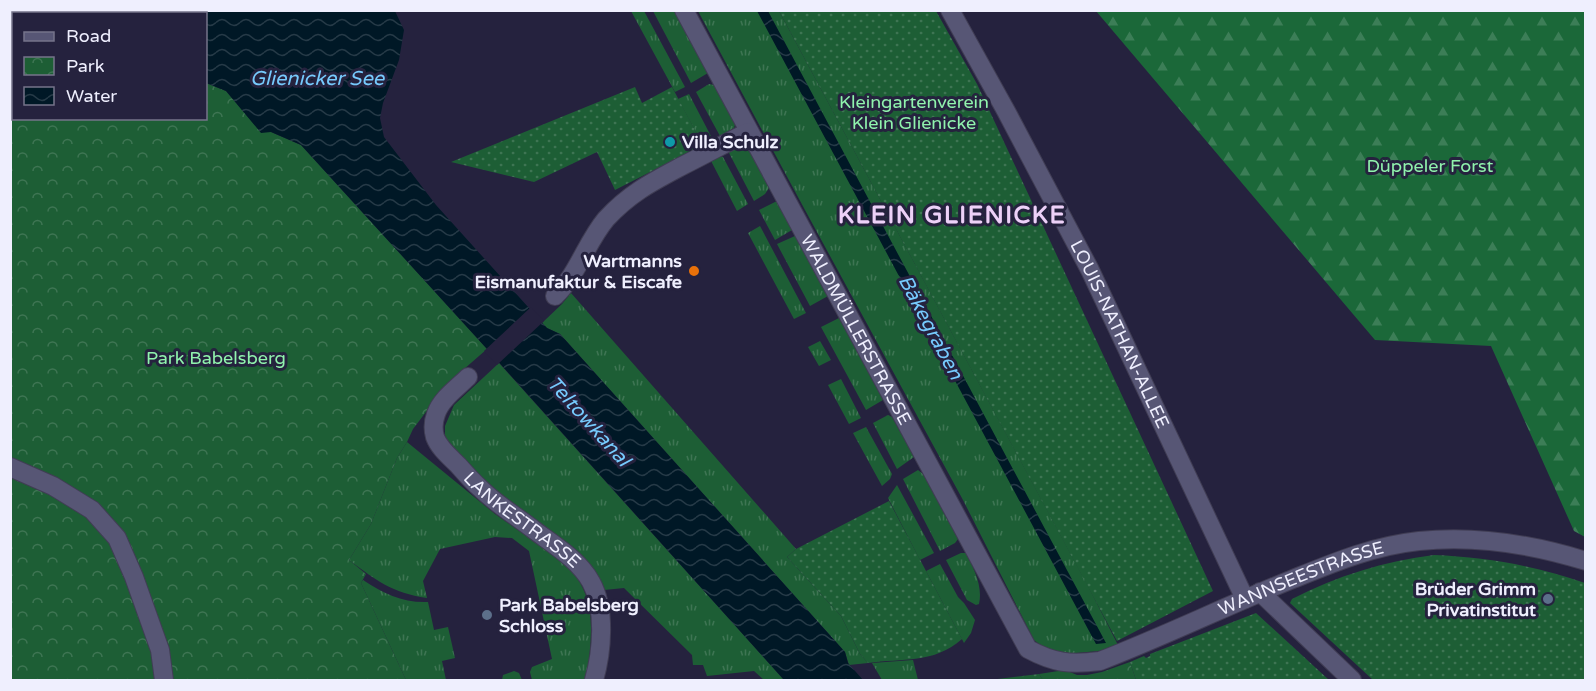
<svg xmlns="http://www.w3.org/2000/svg" width="1596" height="691" font-family="'Varela Round',sans-serif">
  <defs>
    <pattern id="grass-tufts" width="24" height="20" patternUnits="userSpaceOnUse" patternTransform="scale(1.5)"><rect width="24" height="20" fill="#1d5e35"/><path d="M3 7l-1-3M5 7V3M7 7l1-3M15 17l-1-3M17 17v-4M19 17l1-3" fill="none" stroke="#3e7553"/></pattern>
    <pattern id="forest-firs" width="22" height="20" patternUnits="userSpaceOnUse" patternTransform="scale(1.5)"><rect width="22" height="20" fill="#1b6839"/><path d="M5 1l3.5 6h-7zM16 11l3.5 6h-7z" fill="#3c7e57"/></pattern>
    <pattern id="park-crowns" width="20" height="18" patternUnits="userSpaceOnUse" patternTransform="scale(1.5)"><rect width="20" height="18" fill="#1d5e35"/><path d="M2 6a3 3 0 1 1 6 0M12 15a3 3 0 1 1 6 0" fill="none" stroke="#3e7553"/></pattern>
    <pattern id="garden-dots" width="8" height="8" patternUnits="userSpaceOnUse" patternTransform="scale(1.5)"><rect width="8" height="8" fill="#1d5e35"/><path d="M2 2h.1M6 6h.1" fill="none" stroke="#3e7553" stroke-width="1.8" stroke-linecap="round"/></pattern>
    <pattern id="water-waves" width="16" height="10" patternUnits="userSpaceOnUse" patternTransform="scale(1.5)"><rect width="16" height="10" fill="#001826"/><path d="M0 5q4-4 8 0t8 0" fill="none" stroke="#263a47"/></pattern>
  </defs>
  <rect width="100%" height="100%" fill="#25223e"/>
  <!-- grass -->
  <path fill="url(#grass-tufts)" d="M631,11H644L685,87L675,92Z
    M653,11H674L708,73L691,83Z
    M698,11H779L1090,590L1120,649L1065,654C1054,653 1043,648 1034,640L963,500L805,210Z
    M709,84L714,85L735,125L734,128L720,136L696,92Z
    M689,94L713,140L703,145L678,99Z
    M734,147L744,148L751,153L769,188L765,194L754,201L728,151Z
    M720,156L723,157L748,204L737,211L710,159Z
    M777,201L792,230L775,240L759,210Z
    M760,226L806,313L794,319L748,233Z
    M795,236L828,296L810,306L777,244Z
    M571,293L796,549L787,557L841,616L860,654L868,663L849,665L845,652L560,334L547,328L542,323L562,304Z
    M839,318L883,400L866,410L821,327Z
    M820,341L831,360L819,366L808,347Z
    M499,363L784,680H764L754,671L707,676L703,665H693L692,655L624,588L604,590L489,486L451,448L445,435V426L454,405Z
    M841,379L861,418L849,424L828,385Z
    M888,415L892,417L914,457L897,469L873,423Z
    M866,427L892,474L890,479L882,486L853,433Z
    M407,442L495,514L565,563C600,599 591,635 587,680H532L530,672L532,667L552,659L529,551L512,538L495,537L440,549L423,581L427,598C392,593 376,580 349,560L371,524L397,458Z
    M918,470L923,474L958,539L955,543L940,551L903,479Z
    M897,485L934,553L920,560L888,498Z
    M961,553H966C974,569 983,586 979,604L976,605L967,600L946,560Z
    M940,564L958,597L964,603L975,620L971,633L964,643L926,571Z
    M363,580C384,594 403,603 428,602L434,630L448,627L455,658L442,661L446,680H406L361,583Z
    M913,660L918,680H882L872,663Z
    M514,671L519,673L522,680H502L503,675Z"/>
  <!-- forest -->
  <path fill="url(#forest-firs)" d="M1096,11H1585V537L1574,531L1491,346L1375,340Z"/>
  <!-- park -->
  <path fill="url(#park-crowns)" d="M118,10L122,13L14,14V118H206V83L226,91L261,132H271L301,145L487,349L448,383L413,429L407,442L397,458L371,524L349,560L366,574L361,583L406,680H11L10,11Z
    M1130,662L1136,680H1043L1039,674L1065,670L1077,675H1087L1102,672Z"/>
  <!-- garden -->
  <path fill="url(#garden-dots)" d="M779,11H936L977,84L1213,591L1117,641Z
    M635,87L642,103L672,87L703,145L615,190L597,152L534,182L451,162Z
    M889,501L962,639C934,664 902,658 868,663L860,654L841,616L787,557L796,549Z
    M1434,555C1487,557 1536,566 1585,583V680H1373L1290,603L1292,599C1337,576 1384,561 1434,555Z
    M1256,613L1329,680H1136L1130,662L1144,656L1146,658L1150,656V654Z
    M1039,674L1043,680H983H989Z"/>
  <!-- water -->
  <path fill="url(#water-waves)" d="M118,11H395L404,30L399,60L383,103L380,118L384,137L436,205L547,328L560,334L845,652L848,663L863,680H784L487,349L301,145L271,132L261,133L226,91L206,83V14H122Z
    M757,11H768L1106,643L1096,644Z"/>
  <!-- pier -->
  <path fill="#25223e" d="M531,307L544,321L497,365L484,351Z"/>
  <g fill="none" stroke-linecap="round" stroke-linejoin="round">
    <defs>
      <g id="street">
        <path id="s1" d="M684,10L1028,649C1054,663 1070,665 1100,661C1165,636 1228,605 1293,579C1335,562 1373,546 1419,541C1476,535 1531,544 1586,561"/>
        <path id="s2" d="M950,10L1006,111L1090,270L1245,599"/>
        <path d="M555,296C578,274 586,243 606,219C630,193 652,182 682,166C704,155 726,143 748,132"/>
        <path id="s3" d="M468,377C457,388 441,399 436,414C433,422 433,430 435,437C439,448 450,457 458,465C465,473 472,481 480,488C496,504 516,516 534,530C554,545 579,560 591,582C606,609 602,652 594,680"/>
        <path d="M10,467L53,486L92,510L117,538L134,577L160,650L164,680"/>
        <path d="M1260,592L1352,680"/>
      </g>
    </defs>
    <!-- street casing -->
    <use href="#street" stroke="#403d54" stroke-width="20"/>
    <!-- street -->
    <use href="#street" stroke="#575675" stroke-width="18"/>
  </g>
  <!-- markers -->
  <circle fill="#0f9aa8" stroke="#25223e" stroke-width="2" cx="670" cy="142" r="6"/>
  <circle fill="#e8710a" stroke="#25223e" stroke-width="2" cx="694" cy="271" r="6"/>
  <g fill="#5c6f8a" stroke="#25223e" stroke-width="2">
    <circle cx="1548" cy="599" r="6"/>
    <circle cx="487" cy="615" r="6"/>
  </g>
  <g text-anchor="middle" stroke-width="6" stroke-linejoin="round" paint-order="stroke">
    <!-- park labels -->
    <g font-size="18" fill="#90f3ad" stroke="#25223e">
      <text x="914" y="108">Kleingartenverein<tspan x="914" dy="21">Klein Glienicke</tspan></text>
      <text x="1430" y="172">Düppeler Forst</text>
      <text x="216" y="364">Park Babelsberg</text>
    </g>
    <!-- poi labels -->
    <g font-size="18" font-weight="bold" fill="#efeffe" stroke="#25223e" text-anchor="start">
      <text x="682" y="148">Villa Schulz</text>
      <text x="682" y="267" text-anchor="end">Wartmanns<tspan x="682" dy="21">Eismanufaktur &amp; Eiscafe</tspan></text>
      <text x="1536" y="595" text-anchor="end">Brüder Grimm<tspan x="1536" dy="21">Privatinstitut</tspan></text>
      <text x="499" y="611">Park Babelsberg<tspan x="499" dy="21">Schloss</tspan></text>
    </g>
    <!-- street labels -->
    <g font-size="18" fill="#efeffe" stroke="#25223e">
      <text dy="6" stroke="none"><textPath href="#s1" startOffset="363">WALDMÜLLERSTRASSE</textPath></text>
      <text dy="6" stroke="none"><textPath href="#s2" startOffset="366">LOUIS-NATHAN-ALLEE</textPath></text>
      <text dy="6" stroke="none"><textPath href="#s3" startOffset="194">LANKESTRASSE</textPath></text>
      <text dy="6" stroke="none"><textPath href="#s1" startOffset="1018">WANNSEESTRASSE</textPath></text>
    </g>
    <!-- water labels -->
    <g font-size="20" font-style="italic" fill="#76cafd" stroke="#25223e">
      <text x="317" y="85">Glienicker See</text>
      <text transform="translate(931 327) rotate(62)" y="7">Bäkegraben</text>
      <text transform="translate(589 421) rotate(48)" y="7">Teltowkanal</text>
    </g>
    <!-- district labels -->
    <g font-size="24" font-weight="bold" letter-spacing="1.5" fill="#edd1f8" stroke="#25223e">
      <text x="952" y="223">KLEIN GLIENICKE</text>
    </g>
  </g>
  <!-- border -->
  <rect width="1596" height="691" fill="none" stroke="#efeffe" stroke-width="24"/>
  <!-- legend -->
  <rect x="12" y="12" width="195" height="108" fill="#25223e" stroke="#76748b" stroke-width="1.5"/>
  <rect x="24" y="32" width="30" height="9" fill="#575675" stroke="#76748b" stroke-width="1.5"/>
  <text x="66" y="42" font-size="18" fill="#efeffe">Road</text>
  <rect x="24" y="57" width="30" height="18" fill="url(#park-crowns)" stroke="#76748b" stroke-width="1.5"/>
  <text x="66" y="72" font-size="18" fill="#efeffe">Park</text>
  <rect x="24" y="87" width="30" height="18" fill="url(#water-waves)" stroke="#76748b" stroke-width="1.5"/>
  <text x="66" y="102" font-size="18" fill="#efeffe">Water</text>
</svg>
